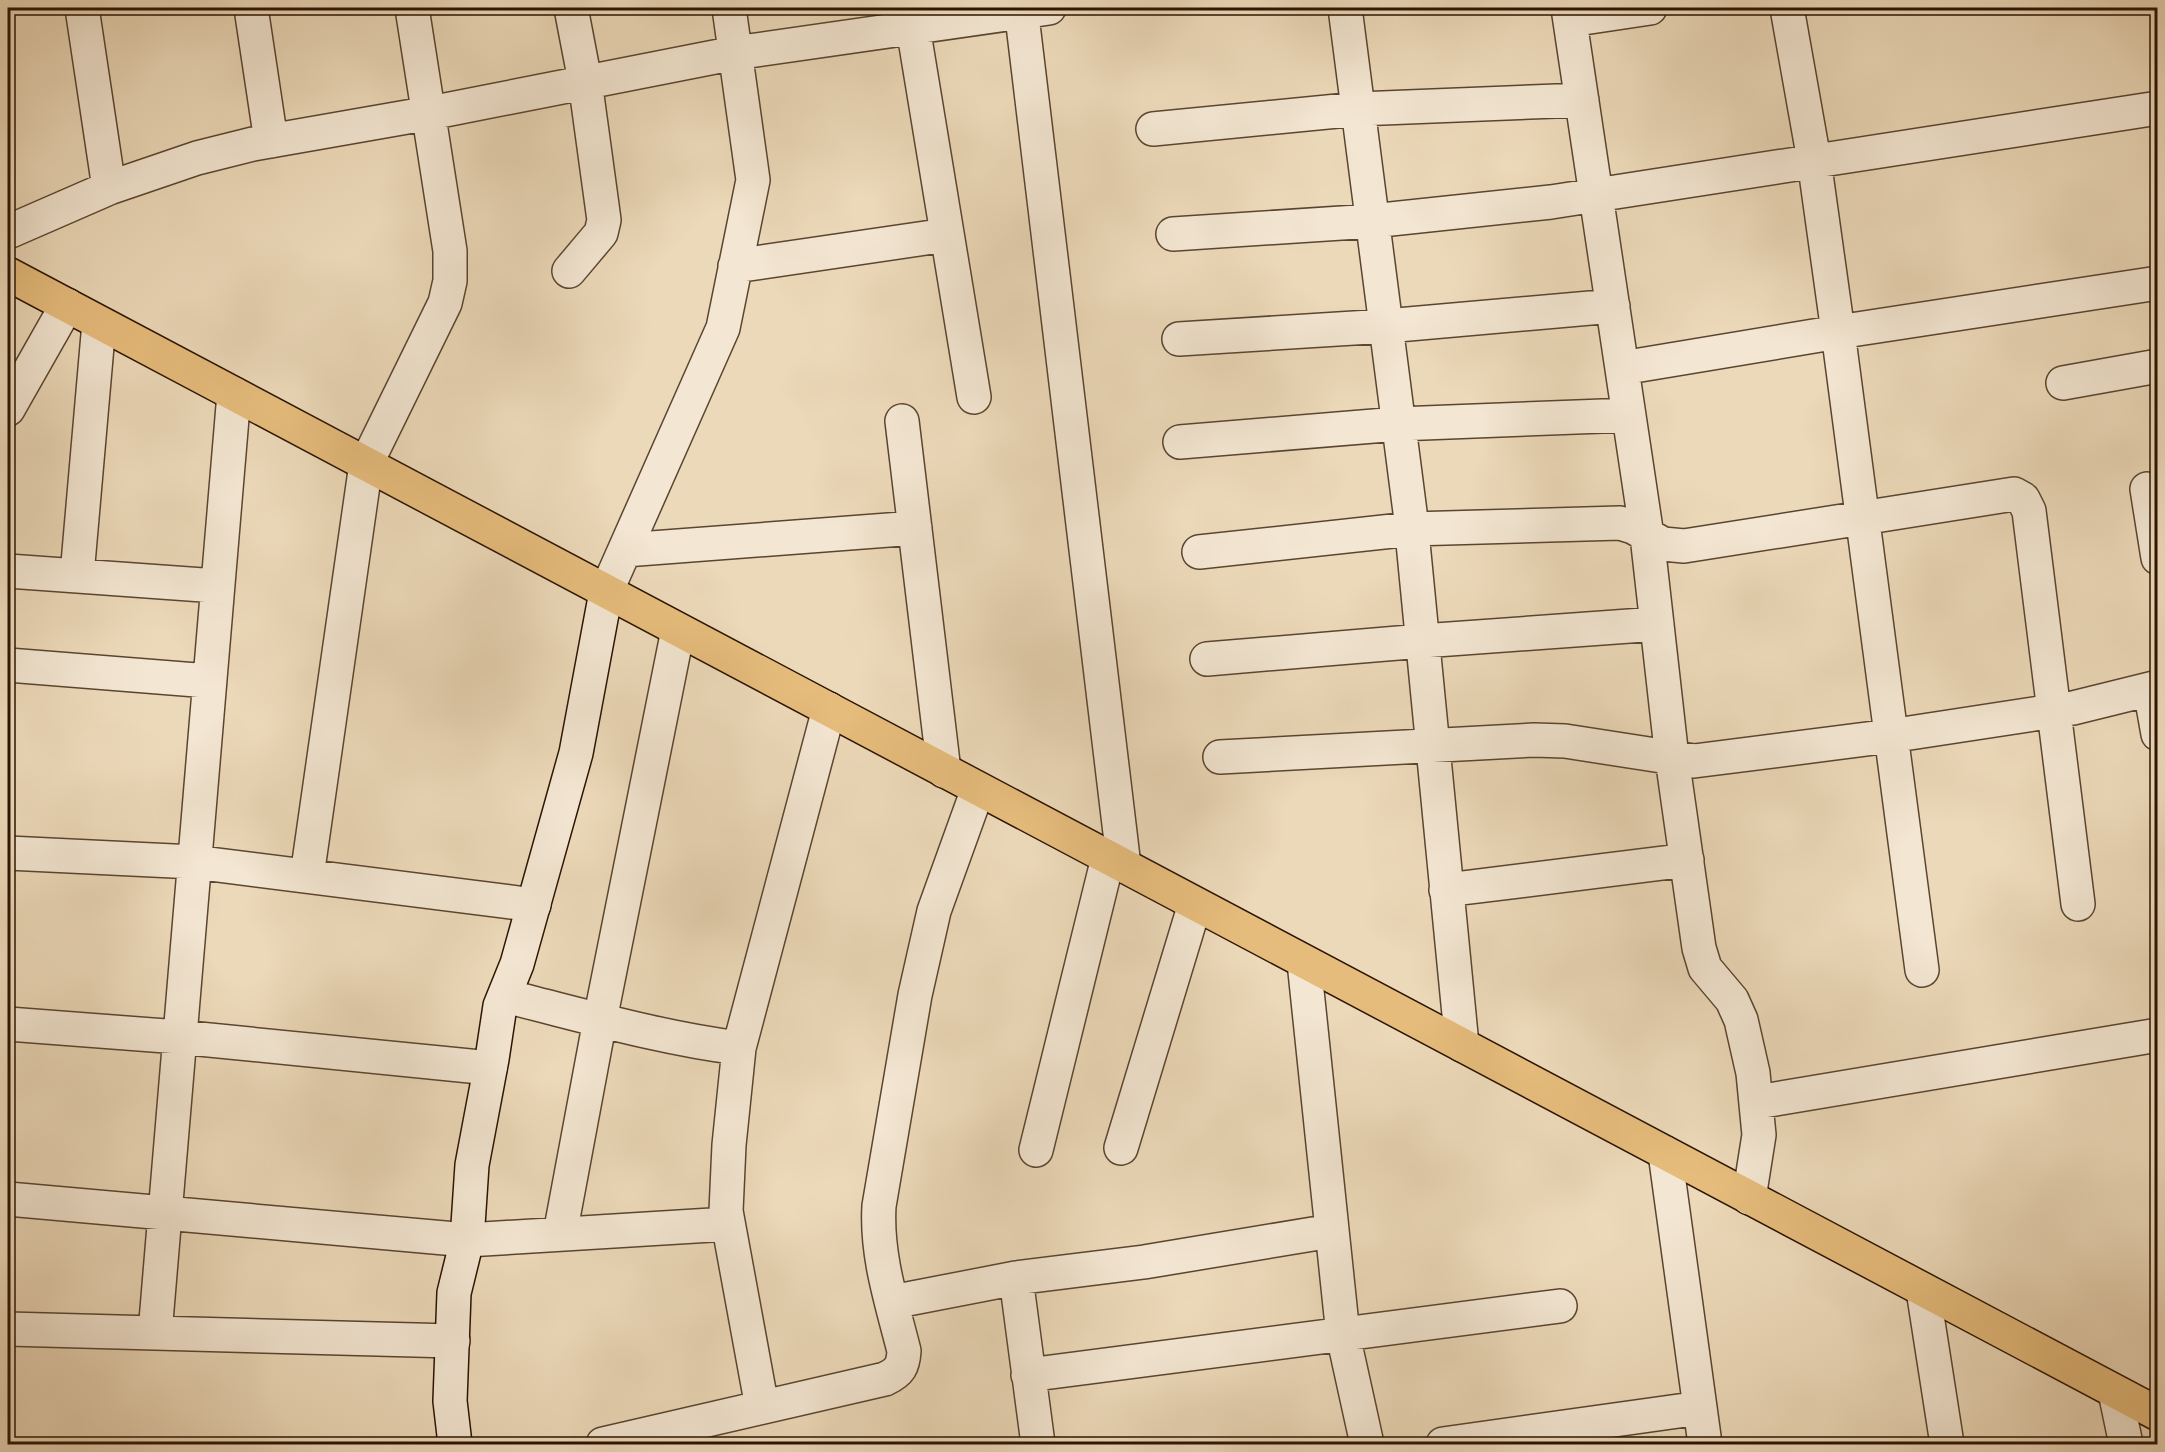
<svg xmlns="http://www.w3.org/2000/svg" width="2165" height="1452" font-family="'IM FELL Great Primer',serif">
  <rect width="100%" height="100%" fill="#ecd9b9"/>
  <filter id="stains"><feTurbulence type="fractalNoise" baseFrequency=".00333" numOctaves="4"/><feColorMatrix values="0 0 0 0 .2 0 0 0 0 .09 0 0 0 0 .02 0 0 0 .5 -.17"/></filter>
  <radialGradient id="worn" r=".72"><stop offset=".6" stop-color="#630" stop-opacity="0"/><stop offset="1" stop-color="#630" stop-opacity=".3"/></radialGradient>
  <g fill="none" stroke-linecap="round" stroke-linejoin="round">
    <defs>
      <path id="street" d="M82,8L109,188
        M251,8L271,141
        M907,8L913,27L974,397
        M1021,8L1124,866
        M1345,8L1410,512L1462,1045
        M1568,8L1647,536L1672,758L1699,948L1705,968L1732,1000L1741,1020L1753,1073L1759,1135L1749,1198
        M1787,8L1814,160L1838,332L1922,970
        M1570,20L1650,8
        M1153,129L1358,109L1582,100
        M8,232L109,188L197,158L253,144L430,113L735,53L1049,8
        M1173,234L1372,221L1551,202L2158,108
        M735,266L946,235
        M569,271L601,233L604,220L585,81L571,8
        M1179,339L1386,326L1613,306
        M1622,368L1838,332L2158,283
        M2063,383L2158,366
        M8,409L67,305
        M902,421L944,771
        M1180,442L1398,424L1629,415
        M2147,489L2158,558
        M625,550L915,528
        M1199,552L1411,529L1620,523L1633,527L1663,544L1684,546L2014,494L2023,499L2029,511L2078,904
        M8,571L217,586
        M77,575L99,323
        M606,592L723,328L753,180L729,8
        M1207,659L1422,641L1657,624
        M8,665L209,681
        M2150,689L2158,734
        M1220,757L1534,740L1565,741L1694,761L1890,736L2073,708L2158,687
        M8,853L194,862L534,905
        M307,876L366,464L445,303L450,281V251L412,8
        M1446,890L1687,860
        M1304,962L1343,1335L1367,1444
        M505,996C582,1015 660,1038 739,1048
        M8,1024L179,1037L490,1068
        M1757,1102L2158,1035
        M1121,1148L1195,904
        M1036,1150L1108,858
        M1665,1153L1705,1444
        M8,1199L467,1240L728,1224
        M560,1234L600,1020L678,630
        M1016,1278L1038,1444
        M1923,1290L1947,1444
        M892,1302L1016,1278L1144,1262L1331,1231
        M8,1329L453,1341
        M155,1333L234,394
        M1028,1375L1560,1306
        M2115,1392L2126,1444
        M762,1407L726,1211L729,1145L739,1048L829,709
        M603,1444L885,1379C900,1372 903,1366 904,1351C892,1303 876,1256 879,1206L915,995L934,911L978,789
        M1443,1444L1700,1408"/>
      <path id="secondary" d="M455,1444L450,1401L454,1293L467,1240L472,1165L492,1059L500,1006L517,964L576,753L606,592"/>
      <path id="primary" d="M8,274L2158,1414"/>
    </defs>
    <!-- street casing -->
    <use href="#street" stroke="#5a4530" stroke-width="36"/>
    <!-- secondary casing -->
    <use href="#secondary" stroke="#2a1403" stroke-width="36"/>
    <!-- primary casing -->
    <use href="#primary" stroke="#2a1403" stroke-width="36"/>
    <!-- street -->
    <use href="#street" stroke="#f3e6d2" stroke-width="33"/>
    <!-- secondary -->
    <use href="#secondary" stroke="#f3e6d2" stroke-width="33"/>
    <!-- primary -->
    <use href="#primary" stroke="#e6bc7c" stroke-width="33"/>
  </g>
  <!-- margin -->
  <rect width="2165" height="1452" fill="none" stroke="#ecd9b9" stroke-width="30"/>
  <rect x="9" y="9" width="2147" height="1434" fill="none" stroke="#2a1403" stroke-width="3"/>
  <rect x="15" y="15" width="2135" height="1422" fill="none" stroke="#2a1403" stroke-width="1.5"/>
  <rect width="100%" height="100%" filter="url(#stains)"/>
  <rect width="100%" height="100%" fill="url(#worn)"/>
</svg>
